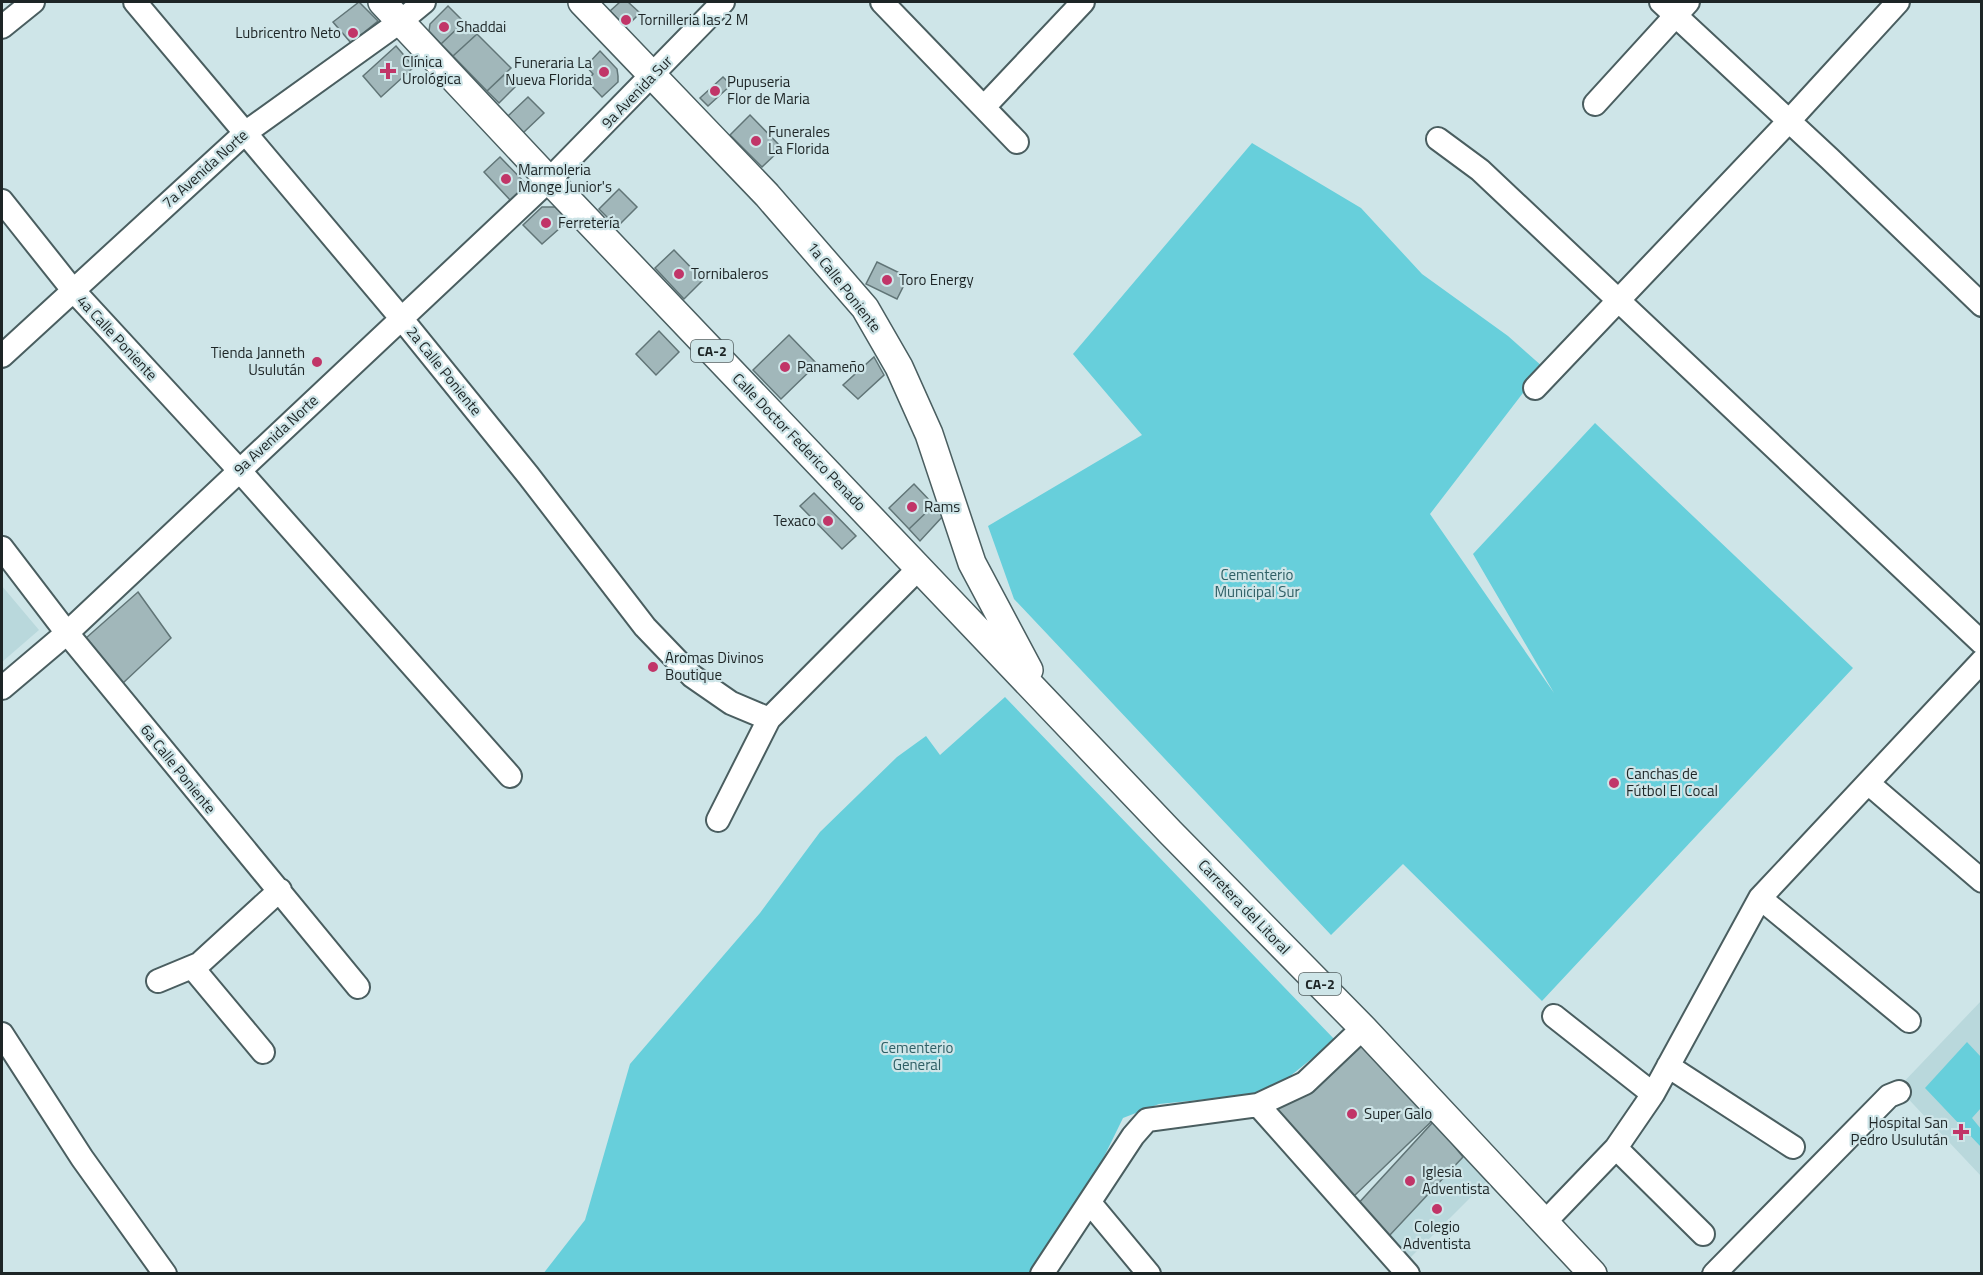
<svg xmlns="http://www.w3.org/2000/svg" width="1983" height="1275" font-family="'Titillium Web',sans-serif">
  <rect width="100%" height="100%" fill="#cee5e8"/>
  <!-- built -->
  <path fill="#b9d8dc" d="M2,586L39,630L2,662Z
    M1981,1001V1176L1898,1088Z
    M1463,1157L1487,1181L1407,1261L1389,1236Z"/>
  <!-- green -->
  <path fill="#67cfdb" d="M1252,143L1361,208L1422,274L1508,336L1543,367L1430,514L1554,693L1473,554L1595,423L1853,668L1542,1001L1403,864L1331,935L1014,599L988,526L1142,435L1073,354Z
    M1005,697L1335,1040L1269,1093L1159,1104L1123,1118L1097,1171L1030,1273L543,1274L585,1220L630,1064L760,913L820,832L897,757L926,736L940,755Z
    M1967,1042L1981,1057V1108L1972,1118L1981,1129V1147L1925,1088Z"/>
  <!-- building -->
  <path fill="#a1b7ba" stroke="#617577" stroke-width="1.5" d="M359,2L378,21L351,43L333,22Z
    M620,2H628L640,13L626,27L610,11Z
    M448,6L464,22L441,44L429,31L430,24Z
    M464,22L477,34L453,56L441,44Z
    M477,34L511,68L487,91L453,56Z
    M396,46L414,67L381,97L363,76Z
    M600,51L617,69L618,76V82L602,97L587,81L593,74L586,66Z
    M504,75L515,87L499,103L487,91Z
    M723,77L731,85L708,106L700,98Z
    M528,97L544,113L523,133L507,117Z
    M750,115L782,148L762,167L730,135Z
    M500,157L528,186L511,201L484,172Z
    M619,189L637,207L617,227L599,209Z
    M542,207H555L569,220L542,244L523,225Z
    M674,250L703,280L684,299L655,268Z
    M877,262L908,277L897,299L866,284Z
    M659,331L679,352L656,375L636,354Z
    M789,335L817,364L781,399L753,370Z
    M874,357L884,375L858,399L843,385Z
    M914,484L934,505L909,529L889,508Z
    M814,493L856,536L842,549L800,506Z
    M934,505L940,507L943,516L920,541L909,529Z
    M138,592L171,638L122,684L86,638Z
    M1361,1040L1434,1119L1353,1197L1270,1110Z
    M1434,1121L1463,1157L1389,1236L1356,1206Z"/>
  <g fill="none" stroke-linecap="round" stroke-linejoin="round">
    <defs>
      <path id="minor" d="M135,2L401,318L528,475L645,627L692,676L731,703L769,719
        M882,2L1017,142
        M1661,2L1830,159L1982,305
        M2,27L33,2
        M1595,104L1688,2
        M984,107L1083,2
        M1438,139L1480,170L1982,643
        M2,201L72,289L239,470L510,776
        M2,356L245,133L401,21L424,2
        M1535,388L1789,121L1898,2
        M2,548L67,633L358,987
        M2,688L67,633L549,180L723,2
        M1868,783L1982,881
        M718,820L769,719L919,568
        M1760,898L1909,1021
        M192,967L263,1052
        M158,981L199,964L280,890
        M2,1034L82,1158L165,1274
        M1668,1066L1793,1147
        M1653,1094L1760,898L1982,661
        M1258,1105L1408,1274
        M1616,1148L1703,1234
        M1090,1203L1149,1274
        M1545,1222L1616,1148L1653,1094L1554,1016
        M1042,1274L1133,1136L1147,1120L1258,1105L1305,1083L1363,1028
        M1714,1274L1889,1096L1899,1092"/>
      <path id="major" d="M382,2L549,180L1170,832L1363,1028L1593,1274
        M582,2L767,195L865,308L899,367L929,434L972,563L1029,670"/>
    </defs>
    <!-- minor casing -->
    <use href="#minor" stroke="#4a5e60" stroke-width="26"/>
    <!-- major casing -->
    <use href="#major" stroke="#4a5e60" stroke-width="30"/>
    <!-- minor -->
    <use href="#minor" stroke="#fff" stroke-width="22"/>
    <!-- major -->
    <use href="#major" stroke="#fff" stroke-width="27"/>
  </g>
  <!-- markers -->
  <g fill="#c13568" stroke="#cee5e8" stroke-width="2">
    <circle cx="626" cy="20" r="6"/>
    <circle cx="444" cy="27" r="6"/>
    <circle cx="353" cy="33" r="6"/>
    <path d="M385 62h6v6h6v6h-6v6h-6v-6h-6v-6h6z"/>
    <circle cx="604" cy="72" r="6"/>
    <circle cx="715" cy="91" r="6"/>
    <circle cx="756" cy="141" r="6"/>
    <circle cx="506" cy="179" r="6"/>
    <circle cx="546" cy="223" r="6"/>
    <circle cx="679" cy="274" r="6"/>
    <circle cx="887" cy="280" r="6"/>
    <circle cx="317" cy="362" r="6"/>
    <circle cx="785" cy="367" r="6"/>
    <circle cx="912" cy="507" r="6"/>
    <circle cx="828" cy="521" r="6"/>
    <circle cx="653" cy="667" r="6"/>
    <circle cx="1614" cy="783" r="6"/>
    <circle cx="1352" cy="1114" r="6"/>
    <path d="M1958 1123h6v6h6v6h-6v6h-6v-6h-6v-6h6z"/>
    <circle cx="1410" cy="1181" r="6"/>
    <circle cx="1437" cy="1209" r="6"/>
  </g>
  <g text-anchor="middle" stroke-width="4.5" stroke-linejoin="round" paint-order="stroke">
    <!-- shield labels -->
    <g fill="#cee5e8" stroke="#525f60" stroke-width="1.5">
      <rect x="691" y="340" width="42" height="22" rx="4.5"/>
      <rect x="1299" y="973" width="42" height="22" rx="4.5"/>
    </g>
    <g font-size="14" font-weight="bold" fill="#1d2526">
      <text x="712" y="356">CA-2</text>
      <text x="1320" y="989">CA-2</text>
    </g>
    <!-- poi labels -->
    <g font-size="15" fill="#1d2526" stroke="#cee5e8" text-anchor="start">
      <text x="638" y="25">Tornilleria las 2 M</text>
      <text x="456" y="32">Shaddai</text>
      <text x="341" y="38" text-anchor="end">Lubricentro Neto</text>
      <text x="402" y="67">Clínica<tspan x="402" dy="17">Urológica</tspan></text>
      <text x="592" y="68" text-anchor="end">Funeraria La<tspan x="592" dy="17">Nueva Florida</tspan></text>
      <text x="727" y="87">Pupuseria<tspan x="727" dy="17">Flor de Maria</tspan></text>
      <text x="768" y="137">Funerales<tspan x="768" dy="17">La Florida</tspan></text>
      <text x="518" y="175">Marmoleria<tspan x="518" dy="17">Monge Junior's</tspan></text>
      <text x="558" y="228">Ferretería</text>
      <text x="691" y="279">Tornibaleros</text>
      <text x="899" y="285">Toro Energy</text>
      <text x="305" y="358" text-anchor="end">Tienda Janneth<tspan x="305" dy="17">Usulután</tspan></text>
      <text x="797" y="372">Panameño</text>
      <text x="924" y="512">Rams</text>
      <text x="816" y="526" text-anchor="end">Texaco</text>
      <text x="665" y="663">Aromas Divinos<tspan x="665" dy="17">Boutique</tspan></text>
      <text x="1626" y="779">Canchas de<tspan x="1626" dy="17">Fútbol El Cocal</tspan></text>
      <text x="1364" y="1119">Super Galo</text>
      <text x="1948" y="1128" text-anchor="end">Hospital San<tspan x="1948" dy="17">Pedro Usulután</tspan></text>
      <text x="1422" y="1177">Iglesia<tspan x="1422" dy="17">Adventista</tspan></text>
      <text x="1437" y="1232" text-anchor="middle">Colegio<tspan x="1437" dy="17">Adventista</tspan></text>
    </g>
    <!-- street labels -->
    <g font-size="15" fill="#1d2526" stroke="#cee5e8">
      <text transform="translate(637 92) rotate(-46)" y="5">9a Avenida Sur</text>
      <text transform="translate(205 169) rotate(-42)" y="5">7a Avenida Norte</text>
      <text transform="translate(844 287) rotate(52)" y="5">1a Calle Poniente</text>
      <text transform="translate(117 338) rotate(47)" y="5">4a Calle Poniente</text>
      <text transform="translate(444 371) rotate(51)" y="5">2a Calle Poniente</text>
      <text transform="translate(276 435) rotate(-43)" y="5">9a Avenida Norte</text>
      <text transform="translate(799 442) rotate(46)" y="5">Calle Doctor Federico Penado</text>
      <text transform="translate(178 769) rotate(51)" y="5">6a Calle Poniente</text>
      <text transform="translate(1244 907) rotate(46)" y="5">Carretera del Litoral</text>
    </g>
    <!-- park labels -->
    <g font-size="15" fill="#2f5f65" stroke="#cee5e8">
      <text x="1257" y="580">Cementerio<tspan x="1257" dy="17">Municipal Sur</tspan></text>
      <text x="917" y="1053">Cementerio<tspan x="917" dy="17">General</tspan></text>
    </g>
  </g>
  <!-- border -->
  <rect width="1983" height="1275" fill="none" stroke="#1d2526" stroke-width="6"/>
</svg>
